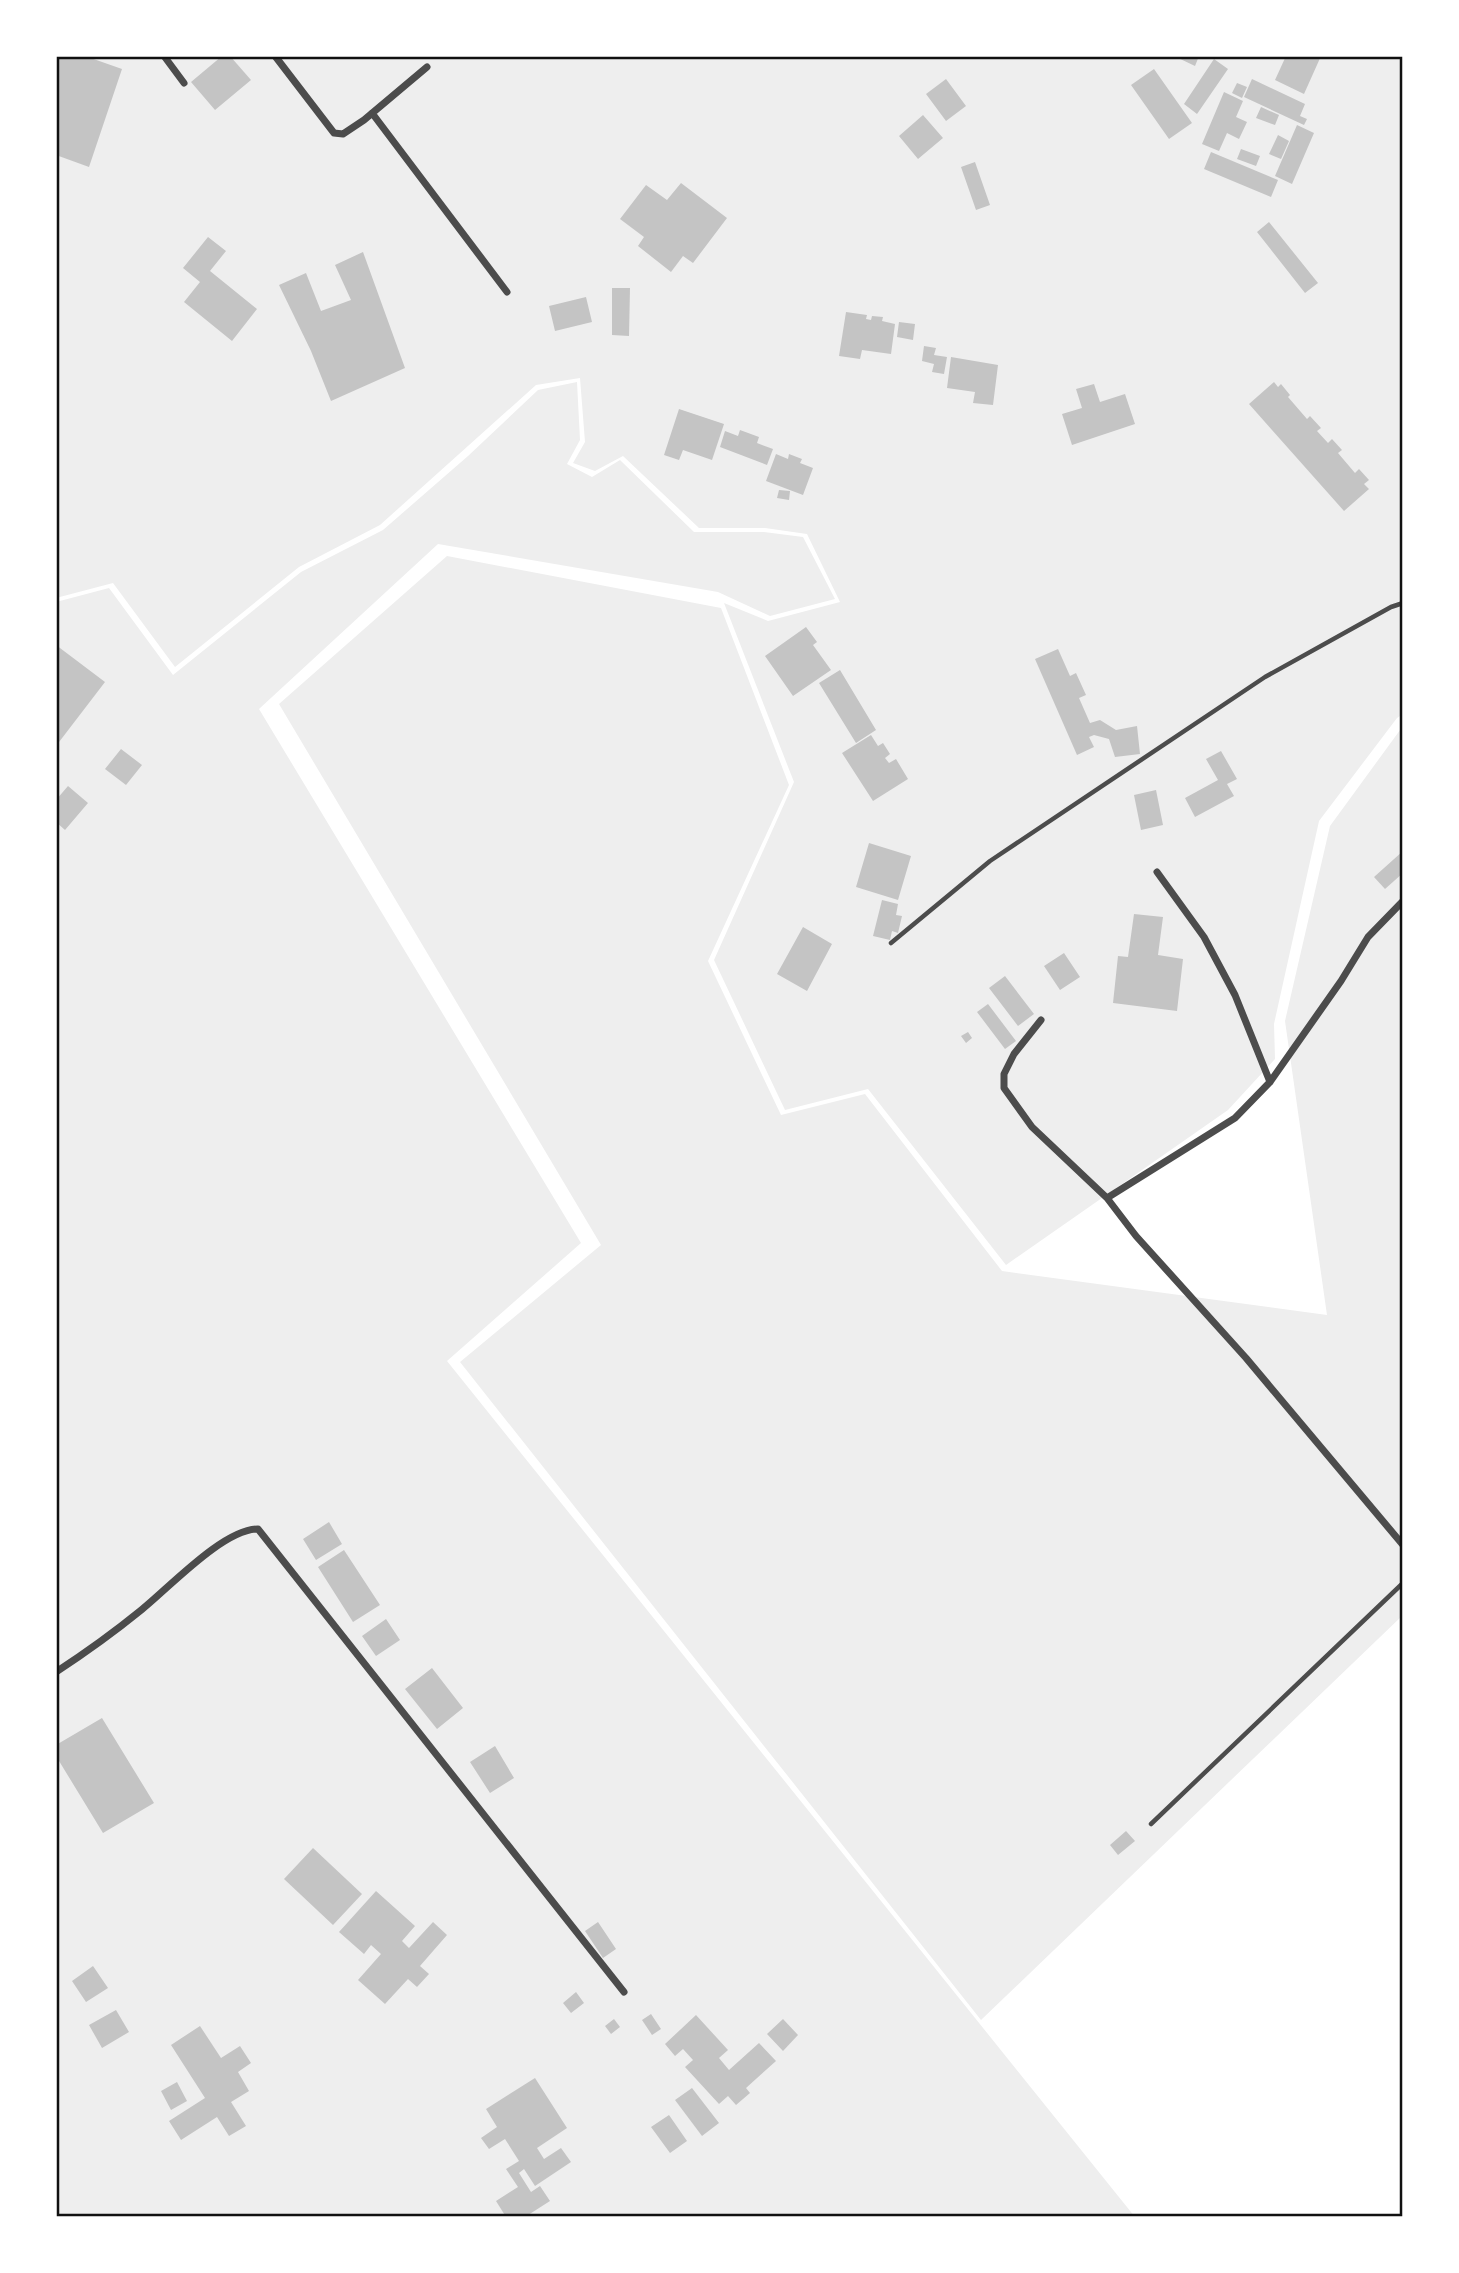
<svg xmlns="http://www.w3.org/2000/svg" width="1459" height="2273" font-family="'Noto Sans',sans-serif">
  <rect width="100%" height="100%" fill="#fff"/>
  <!-- green -->
  <path fill="#eee" d="M56,56H1403V714L1397,718L1319,821L1274,1024L1275,1059L1228,1110L1006,1265L868,1089L785,1110L714,960L794,782L724,603L768,621L840,602L807,534L765,528H699L623,456L595,471L573,463L585,442L580,378L536,385L380,525L299,567L175,667L113,583L56,598Z
    M577,382L580,440L567,464L592,477L620,460L694,532H764L803,537L835,599L770,616L718,592L438,544L259,709L581,1243L447,1361L1135,2217H56V602L109,588L173,675L301,572L383,530L468,456L538,390Z
    M447,556L721,608L789,785L708,961L781,1115L865,1094L1002,1271L1327,1315L1285,1021L1330,826L1403,726V1615L981,2020L460,1362L601,1245L279,704Z"/>
  <!-- building -->
  <path fill="#c4c4c4" d="M56,56H85L122,69L89,167L56,155Z
    M222,56H230L251,80L215,110L191,82Z
    M1174,56H1199L1195,66Z
    M1286,56H1321L1304,94L1275,80Z
    M1214,59L1228,69L1197,114L1184,104Z
    M1154,69L1192,123L1169,139L1131,85Z
    M946,79L966,106L946,121L926,94Z
    M1252,79L1305,104L1300,116L1307,119L1304,125L1244,97Z
    M1237,83L1247,87L1242,98L1232,93Z
    M1224,92L1243,101L1236,117L1247,122L1239,139L1227,133L1219,151L1202,144Z
    M1261,107L1279,115L1275,125L1256,118Z
    M923,115L943,138L918,159L899,136Z
    M1297,125L1314,133L1292,184L1275,176Z
    M1278,135L1289,141L1281,159L1269,154Z
    M1241,149L1260,156L1256,166L1237,159Z
    M1211,152L1278,180L1271,197L1204,169Z
    M975,162L990,205L976,210L961,167Z
    M681,183L727,218L693,263L683,256L671,272L638,246L644,237L620,219L646,185L667,200Z
    M1269,222L1318,283L1305,293L1257,232Z
    M208,237L226,251L210,271L257,309L232,341L184,302L200,282L183,268Z
    M363,252L405,368L331,401L311,351L279,285L306,273L321,311L351,300L335,265Z
    M612,288H630L629,336L612,335Z
    M586,297L592,322L555,331L549,306Z
    M846,312L867,315L866,319L871,320L872,316L883,317L882,321L895,324L891,354L862,350L860,359L839,356Z
    M899,322L915,324L913,340L897,337Z
    M924,346L936,348L934,355L947,357L944,374L932,372L934,364L922,361Z
    M951,357L998,365L993,405L973,403L975,392L947,388Z
    M1274,382L1278,387L1281,384L1290,395L1288,397L1307,419L1310,416L1321,428L1317,431L1328,443L1332,439L1342,450L1338,453L1355,473L1359,469L1369,480L1364,484L1369,489L1344,511L1249,404Z
    M1094,384L1100,402L1125,394L1135,424L1072,445L1062,414L1082,408L1076,389Z
    M679,409L724,424L712,460L683,450L679,460L664,455Z
    M740,430L759,437L757,443L773,449L767,465L720,447L725,431L738,436Z
    M776,454L788,459L789,454L802,459L800,463L813,468L803,495L766,481Z
    M779,490L790,491L789,500L777,498Z
    M806,627L817,642L813,645L831,670L793,696L765,656Z
    M56,645L105,682L56,746Z
    M1058,649L1070,676L1076,673L1086,695L1079,698L1090,723L1100,720L1116,730L1137,726L1140,754L1115,757L1109,739L1094,735L1089,737L1094,747L1077,755L1035,659Z
    M840,670L876,730L856,743L819,683Z
    M871,735L878,746L883,743L890,754L885,758L889,763L896,759L908,779L873,801L842,753Z
    M121,749L142,765L126,785L105,769Z
    M1221,751L1237,779L1227,784L1234,796L1195,817L1185,798L1218,780L1206,759Z
    M68,786L88,803L65,830L56,822V800Z
    M1156,790L1163,825L1141,830L1134,795Z
    M869,843L911,856L898,900L856,887Z
    M1403,851V873L1385,889L1374,877Z
    M882,900L898,904L896,915L902,916L898,933L892,931L890,940L873,936Z
    M1134,914L1163,917L1158,955L1183,959L1177,1011L1113,1003L1118,956L1128,957Z
    M803,927L832,944L807,991L777,974Z
    M1064,953L1080,977L1060,990L1044,966Z
    M1005,976L1034,1014L1018,1026L989,988Z
    M988,1004L1016,1041L1005,1049L977,1012Z
    M968,1032L972,1038L966,1043L961,1036Z
    M329,1522L342,1544L316,1560L303,1539Z
    M344,1550L380,1605L353,1622L318,1567Z
    M386,1619L400,1640L376,1656L362,1636Z
    M432,1668L463,1708L437,1729L405,1689Z
    M102,1718L154,1803L103,1833L56,1756V1745Z
    M495,1746L514,1778L490,1793L470,1762Z
    M1126,1831L1135,1841L1118,1855L1110,1845Z
    M313,1848L362,1894L333,1925L284,1879Z
    M376,1891L415,1926L402,1941L409,1948L433,1922L447,1935L420,1966L429,1974L417,1987L408,1979L385,2004L358,1980L381,1954L371,1945L364,1954L339,1932Z
    M598,1922L616,1949L603,1958L585,1931Z
    M93,1966L108,1988L86,2002L72,1981Z
    M576,1992L584,2003L571,2013L563,2003Z
    M116,2010L129,2032L102,2048L89,2025Z
    M651,2014L661,2029L652,2035L642,2020Z
    M696,2015L728,2050L719,2058L729,2070L759,2043L776,2061L746,2088L750,2093L736,2105L728,2096L719,2104L685,2067L693,2060L683,2049L675,2056L665,2044Z
    M614,2019L620,2027L611,2034L605,2026Z
    M783,2019L798,2035L783,2051L767,2034Z
    M200,2026L221,2058L240,2046L251,2063L238,2072L249,2091L231,2102L246,2126L229,2136L217,2117L181,2140L169,2121L205,2098L171,2045Z
    M535,2078L567,2128L537,2148L544,2159L561,2148L571,2162L535,2186L524,2169L519,2173L531,2192L540,2186L550,2201L525,2217H506L496,2201L518,2187L506,2169L519,2161L505,2139L489,2149L481,2138L497,2127L486,2109Z
    M177,2082L187,2101L171,2110L161,2091Z
    M692,2088L719,2123L702,2136L675,2100Z
    M669,2115L687,2141L670,2153L651,2127Z"/>
  <g fill="none" stroke-linecap="round" stroke-linejoin="round">
    <!-- service -->
    <path stroke="#4c4c4c" stroke-width="4.5" d="M891,943L990,861L1265,677L1391,607L1403,603
      M1151,1824L1403,1583"/>
    <!-- minor -->
    <path stroke="#4c4c4c" stroke-width="7" d="M164,56L184,83
      M275,56L334,133L343,134L364,120L427,67
      M372,113L507,292
      M1157,872L1204,937L1235,995L1270,1082
      M1403,901L1368,937L1341,981L1270,1082L1235,1118L1107,1198L1136,1236L1246,1358L1403,1545
      M1041,1020L1014,1054L1004,1074V1088L1032,1127L1107,1198
      M56,1672C85,1653 113,1633 140,1611C168,1589 223,1529 258,1529L624,1992"/>
  </g>
  <!-- border -->
  <rect width="1459" height="2273" fill="none" stroke="#ffffff" stroke-width="116"/>
  <rect x="58" y="58" width="1343" height="2157" fill="none" stroke="#111" stroke-width="2.5"/>
</svg>
